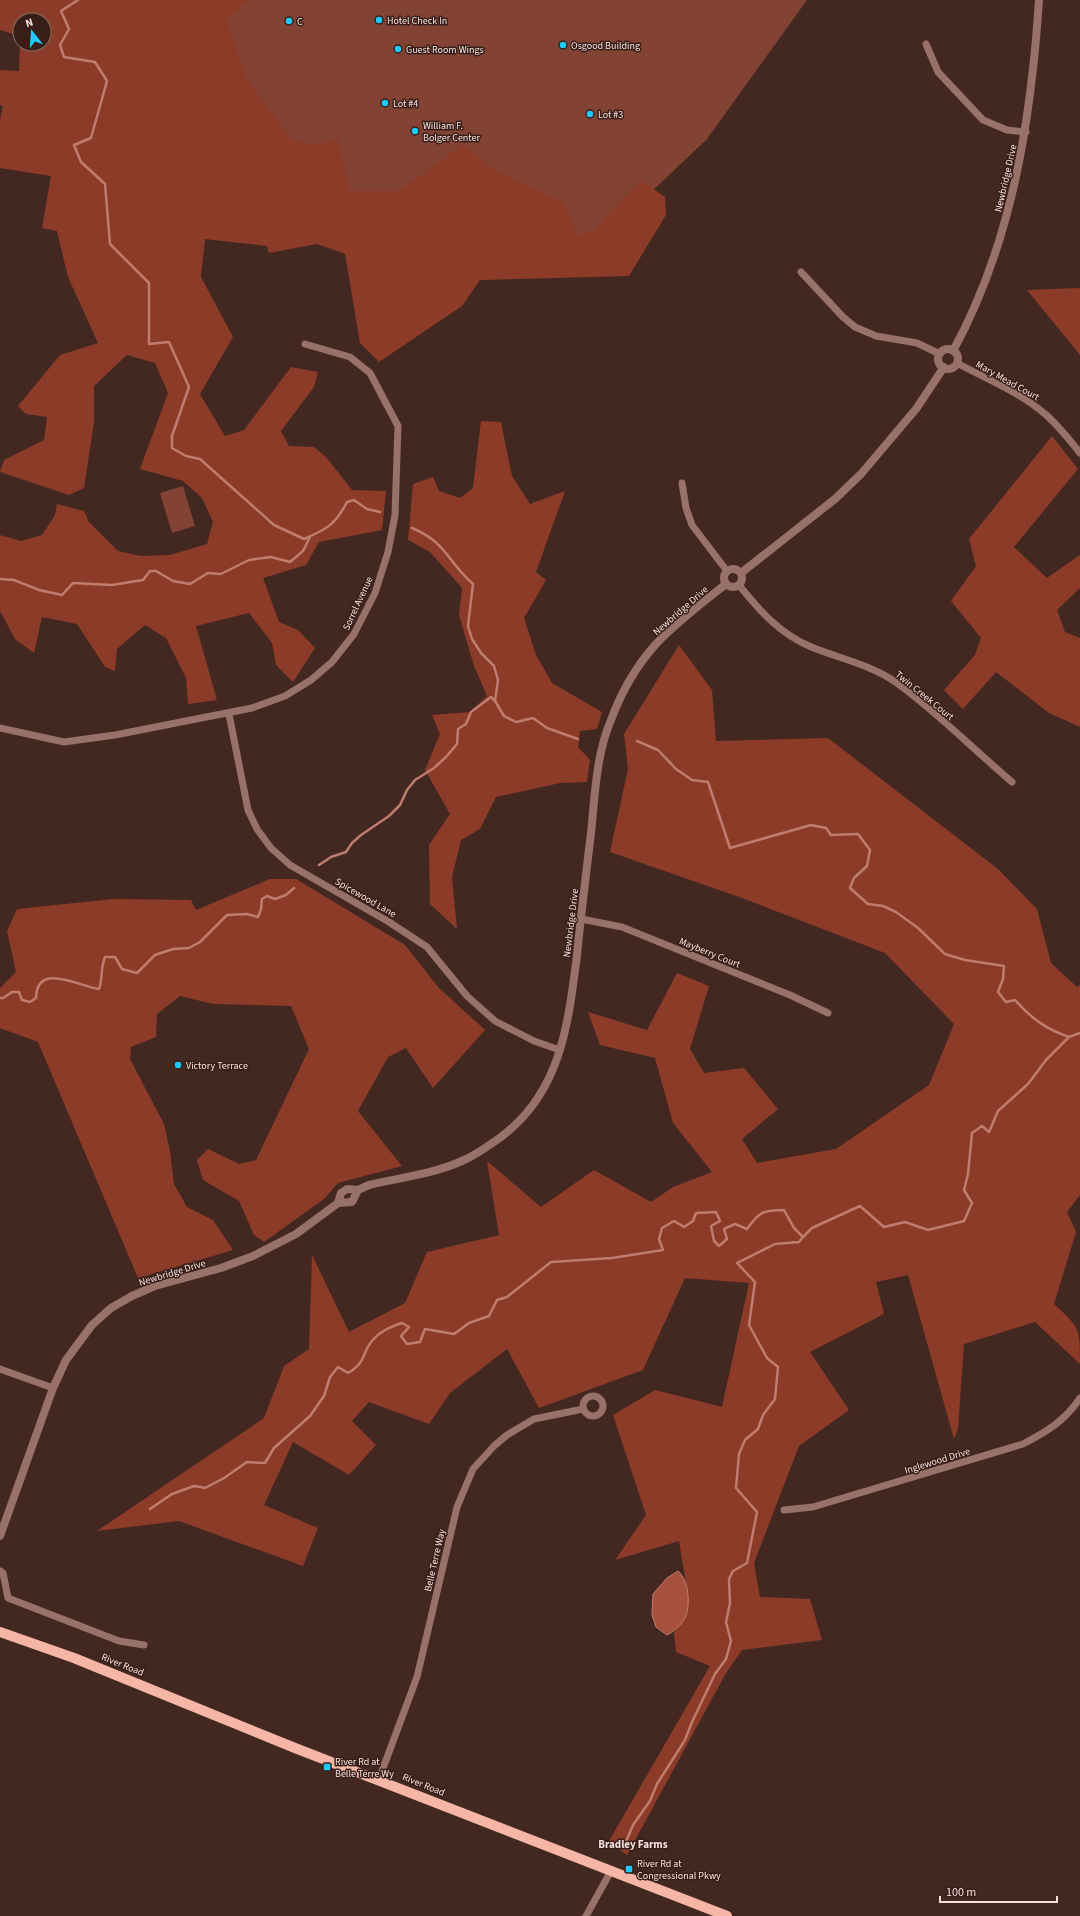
<svg xmlns="http://www.w3.org/2000/svg" width="1080" height="1916" font-family="'Source Sans 3',sans-serif">
  <rect width="100%" height="100%" fill="#432821"/>
  <!-- green -->
  <path fill="#824334" d="M60,0H807L707,139L585,255L356,235Z
    M183,486L195,526L172,533L160,493Z"/>
  <!-- forest -->
  <path fill="#8c3b29" fill-rule="evenodd" d="M0,0H249L227,19L247,79L292,140L317,145L338,138L350,191H399L463,144L493,169L563,202L578,236L594,230L640,180L665,197L666,215L629,276L480,280L462,306L379,362L360,343L345,254L317,244L269,253L267,246L205,239L201,277L233,337L200,394L225,436L244,430L291,367L318,372L314,387L281,431L289,446L314,447L326,457L352,490L386,491L382,530L319,542L306,565L263,578L279,622L298,630L315,648L293,682L276,665L272,643L249,613L196,626L217,700L188,704L186,678L166,638L145,625L117,649L115,671L105,667L77,624L42,617L34,653L15,639L0,611V535L21,541L42,535L55,515L57,504L84,511L89,522L118,551L141,556L170,555L207,544L213,522L202,498L183,481L140,469L168,393L155,363L127,355L94,386V422L84,488L69,495L0,472L4,460L44,440L47,417L26,414L18,406L60,355L98,343L68,277L57,231L42,228L51,176L0,168V120L3,106L0,105V70L19,71L20,36L0,30ZM20,20H44V44H20Z
    M1078,288L1080,289V355L1027,290Z
    M481,421L501,422L512,476L530,504L565,491L536,572L546,580L524,618L536,655L552,683L602,712L597,729L580,731L578,747L590,760L587,782L560,783L496,797L480,829L461,840L452,877L457,929L430,904L429,845L450,814L425,770L440,734L432,715L470,712L487,696L474,666L459,615L462,588L430,552L408,540L413,484L433,477L439,491L460,498L473,488Z
    M1052,436L1078,469L1014,547L1047,578L1080,555V588L1057,610L1065,632L1080,638V727L1049,713L996,672L963,709L944,690L975,655L981,638L951,601L976,566L969,539Z
    M679,645L712,690L716,741L828,738L998,869L1037,909L1051,963L1077,987L1080,985V1195L1067,1212L1076,1232L1054,1304C1080,1328 1080,1328 1080,1364L1035,1322L964,1344L958,1429L954,1439L908,1275L876,1282L884,1314L810,1352L849,1410L799,1446L754,1563L760,1597L810,1599L822,1640L742,1650L726,1673L627,1855L609,1841L710,1666L676,1652L674,1632L687,1613V1590L679,1541L615,1560L646,1515L613,1415L655,1390L722,1407L749,1283L685,1278L643,1370L539,1408L507,1349L450,1393L429,1424L369,1402L352,1421L376,1445L349,1475L293,1442L264,1505L318,1528L303,1566L179,1521L97,1531L264,1418L284,1366L309,1349L312,1255L349,1332L405,1303L427,1252L499,1235L487,1161L541,1207L594,1170L651,1202L673,1187L712,1172L673,1123L655,1058L600,1045L588,1012L647,1030L677,973L709,986L690,1049L704,1073L744,1068L778,1109L742,1139L757,1163L836,1149L929,1085L954,1024L885,953L742,898L610,852L628,769L624,734Z
    M270,879H296L405,945L438,987L485,1030L433,1088L406,1048L388,1057L358,1111L402,1166L338,1183L324,1199L264,1242L254,1235L239,1201L203,1180L197,1160L208,1149L239,1164L256,1160L309,1049L291,1006L213,1004L180,996L157,1014L156,1037L131,1047L130,1059L164,1124L170,1151L174,1184L187,1207L213,1220L233,1250L138,1278L38,1042L0,1028V988L16,972L7,931L17,909L113,899L191,900L196,910Z"/>
  <!-- water -->
  <path fill="#a6513e" stroke="#be7d6e" d="M678,1571C688,1579 690,1600 687,1612C686,1621 675,1631 667,1635L656,1627L652,1615L653,1594L667,1578Z"/>
  <g fill="none" stroke-linecap="round" stroke-linejoin="round">
    <!-- stream -->
    <path stroke="#be7d6e" stroke-width="2.5" d="M78,0L61,11L69,29L60,45L64,57L95,62L107,81L91,138L74,145L81,162L105,184L110,244L149,283V344L169,342L189,387L172,436V448L186,456L200,459L274,525L304,539C327,529 335,525 347,502L354,500L367,509L380,512
      M412,528C446,542 448,562 473,584L468,626L472,639L481,653L494,666L498,680L495,701L504,716L516,722L533,718L547,728L578,739
      M0,579L14,580L39,590L62,595L73,583L112,585L143,580L150,571H156L173,581L190,584L208,573L221,574L249,560L271,557L290,562L303,551L310,537
      M637,741L658,750L676,769L692,780L708,782L730,848L811,825L826,828L831,835L858,834L870,850L867,866L854,878L850,888L868,904L883,906L896,912L918,928L945,954L965,960L1004,966L1003,979L998,992L1006,1002L1015,1000C1032,1019 1046,1029 1069,1037
      M319,865L331,857L346,852L352,843L361,835L389,816L400,805L407,790L415,780L434,768L446,757L457,744L458,729L466,724L471,712L491,697L495,701
      M0,998H3L12,992H19L22,1000L30,1002L36,998C37,961 80,987 99,989C103,978 100,970 105,957H115L122,969L137,973L155,955L173,949L189,948L200,942L227,915L247,914L258,917L261,909L262,899L267,896L275,899L286,895L294,888
      M150,1509L172,1494L194,1486L205,1488L224,1478L247,1462L265,1463L274,1448L310,1416L324,1396L330,1377L338,1367L348,1373C367,1362 362,1352 372,1341C380,1331 390,1327 402,1323L409,1327L401,1336L407,1344L420,1342L425,1329L454,1334L469,1323L489,1316L497,1300L507,1297L551,1262L612,1258L663,1250L659,1239L662,1228L674,1221L684,1227L693,1221L696,1213L716,1212L720,1221L711,1226L714,1241L719,1246L727,1239L724,1229L735,1224L747,1229C759,1212 763,1210 784,1210L794,1228L803,1237L812,1228L860,1206L884,1227L905,1222L928,1230L964,1221L972,1203L964,1190L968,1174L972,1133L982,1126L989,1132L998,1111L1028,1084L1046,1060L1069,1037L1080,1033
      M625,1844L633,1825L650,1801L657,1784L685,1740L692,1722L715,1674L726,1659L731,1641L726,1622L730,1603L729,1579L733,1571L747,1563L757,1512L736,1488L739,1454L745,1440L758,1429L763,1415L775,1399L778,1367L767,1358L749,1325L755,1282L737,1263L775,1244L799,1242L803,1237"/>
    <!-- minor -->
    <path stroke="#987168" stroke-width="7" d="M926,44L938,72L983,120L1007,130L1026,132
      M801,272L843,317L855,327L876,336L917,343L940,354
      M957,363C986,379 1020,392 1045,414C1058,425 1069,439 1080,453
      M682,483L686,508L692,525L727,571
      M739,585C759,610 779,633 809,646C837,658 869,664 894,681C936,711 973,749 1012,782
      M229,714L248,810L257,829L271,848L290,865L389,922L427,947L467,996L495,1021L534,1041L560,1050
      M0,728L64,742L115,735L252,708L285,696L311,680L332,662L354,634L375,593L388,552L395,515L398,426L370,373L350,357L305,344
      M581,919L622,927L790,995L828,1013
      M0,1369L53,1388
      M583 1406a10 10 0 1 1 20 0a10 10 0 1 1-20 0Z
      M784,1510L813,1507L1023,1444C1046,1432 1065,1421 1080,1398
      M0,1571L3,1573L8,1598L119,1641L144,1645
      M379,1779L417,1677L457,1507L473,1469L494,1446L507,1435L534,1419L583,1409
      M586,1916L611,1871"/>
    <!-- tertiary -->
    <path stroke="#987168" stroke-width="8" d="M938 359a10 10 0 1 1 20 0a10 10 0 1 1-20 0Z
      M953,351C1012,243 1031,121 1039,0
      M724 578a9 9 0 1 1 18 0a9 9 0 1 1-18 0Z
      M741,573L835,499L861,474L916,409L944,367
      M338,1203L341,1193L347,1189L358,1190L369,1185C399,1178 433,1174 462,1161C476,1155 488,1146 501,1137C561,1092 568,1025 577,955C581,915 586,874 591,833C595,795 596,755 611,720C621,693 637,665 656,644C677,622 702,603 726,584
      M0,1536L53,1388L66,1360L92,1325L111,1308L132,1296L155,1286L221,1268L253,1256L296,1234L338,1203L352,1202L358,1190"/>
    <!-- primary -->
    <path stroke="#f6b6a6" stroke-width="10" d="M0,1632L74,1658L295,1748L727,1916"/>
  </g>
  <!-- markers -->
  <g fill="#1ec9fd" stroke="#381e18" stroke-width="1.5">
    <circle cx="379" cy="20" r="4"/>
    <circle cx="289" cy="21" r="4"/>
    <circle cx="563" cy="45" r="4"/>
    <circle cx="398" cy="49" r="4"/>
    <circle cx="385" cy="103" r="4"/>
    <circle cx="590" cy="114" r="4"/>
    <circle cx="415" cy="131" r="4"/>
    <circle cx="178" cy="1065" r="4"/>
    <rect x="323" y="1763" width="8" height="8" rx="2"/>
    <rect x="625" y="1865" width="8" height="8" rx="2"/>
  </g>
  <g text-anchor="middle" stroke-width="3" stroke-linejoin="round" paint-order="stroke">
    <!-- poi labels -->
    <g font-size="10" fill="#f6e3df" stroke="#381e18" text-anchor="start">
      <text x="387" y="24">Hotel Check In</text>
      <text x="297" y="25">C</text>
      <text x="571" y="49">Osgood Building</text>
      <text x="406" y="53">Guest Room Wings</text>
      <text x="393" y="107">Lot #4</text>
      <text x="598" y="118">Lot #3</text>
      <text x="423" y="129">William F.<tspan x="423" dy="12">Bolger Center</tspan></text>
      <text x="186" y="1069">Victory Terrace</text>
      <text x="335" y="1765">River Rd at<tspan x="335" dy="12">Belle Terre Wy</tspan></text>
      <text x="637" y="1867">River Rd at<tspan x="637" dy="12">Congressional Pkwy</tspan></text>
    </g>
    <!-- street labels -->
    <g font-size="10" fill="#f6e3df" stroke="#381e18">
      <text transform="translate(1005 178) rotate(-77)" y="4">Newbridge Drive</text>
      <text transform="translate(1008 380) rotate(29)" y="4">Mary Mead Court</text>
      <text transform="translate(357 603) rotate(-65)" y="4">Sorrel Avenue</text>
      <text transform="translate(680 610) rotate(-41)" y="4">Newbridge Drive</text>
      <text transform="translate(925 695) rotate(39)" y="4">Twin Creek Court</text>
      <text transform="translate(366 897) rotate(30)" y="4">Spicewood Lane</text>
      <text transform="translate(570 923) rotate(-83)" y="4">Newbridge Drive</text>
      <text transform="translate(710 952) rotate(22)" y="4">Mayberry Court</text>
      <text transform="translate(172 1272) rotate(-17)" y="4">Newbridge Drive</text>
      <text transform="translate(937 1460) rotate(-17)" y="4">Inglewood Drive</text>
      <text transform="translate(434 1560) rotate(-77)" y="4">Belle Terre Way</text>
      <text transform="translate(123 1664) rotate(22)" y="4">River Road</text>
      <text transform="translate(424 1784) rotate(22)" y="4">River Road</text>
    </g>
    <!-- neighbourhood labels -->
    <g font-size="11" font-weight="bold" fill="#f6e3df" stroke="#381e18">
      <text x="633" y="1848">Bradley Farms</text>
    </g>
  </g>
  <!-- north arrow -->
  <g transform="translate(32 32) rotate(343)"><circle r="19" fill="#381e18" stroke="#846d68"/>
  <path d="M0-3L7 15L0 10L-7 15Z" fill="#1ec9fd"/>
  <text y="-6" font-size="11" font-weight="bold" text-anchor="middle" fill="#f6e3df">N</text>
  </g>
  <!-- scale -->
  <path d="M940 1896v6h117v-6" fill="none" stroke="#f6e3df" stroke-width="2"/>
  <text x="946" y="1896" font-size="12" fill="#f6e3df" stroke="#381e18" stroke-width="3" paint-order="stroke">100 m</text>
</svg>
